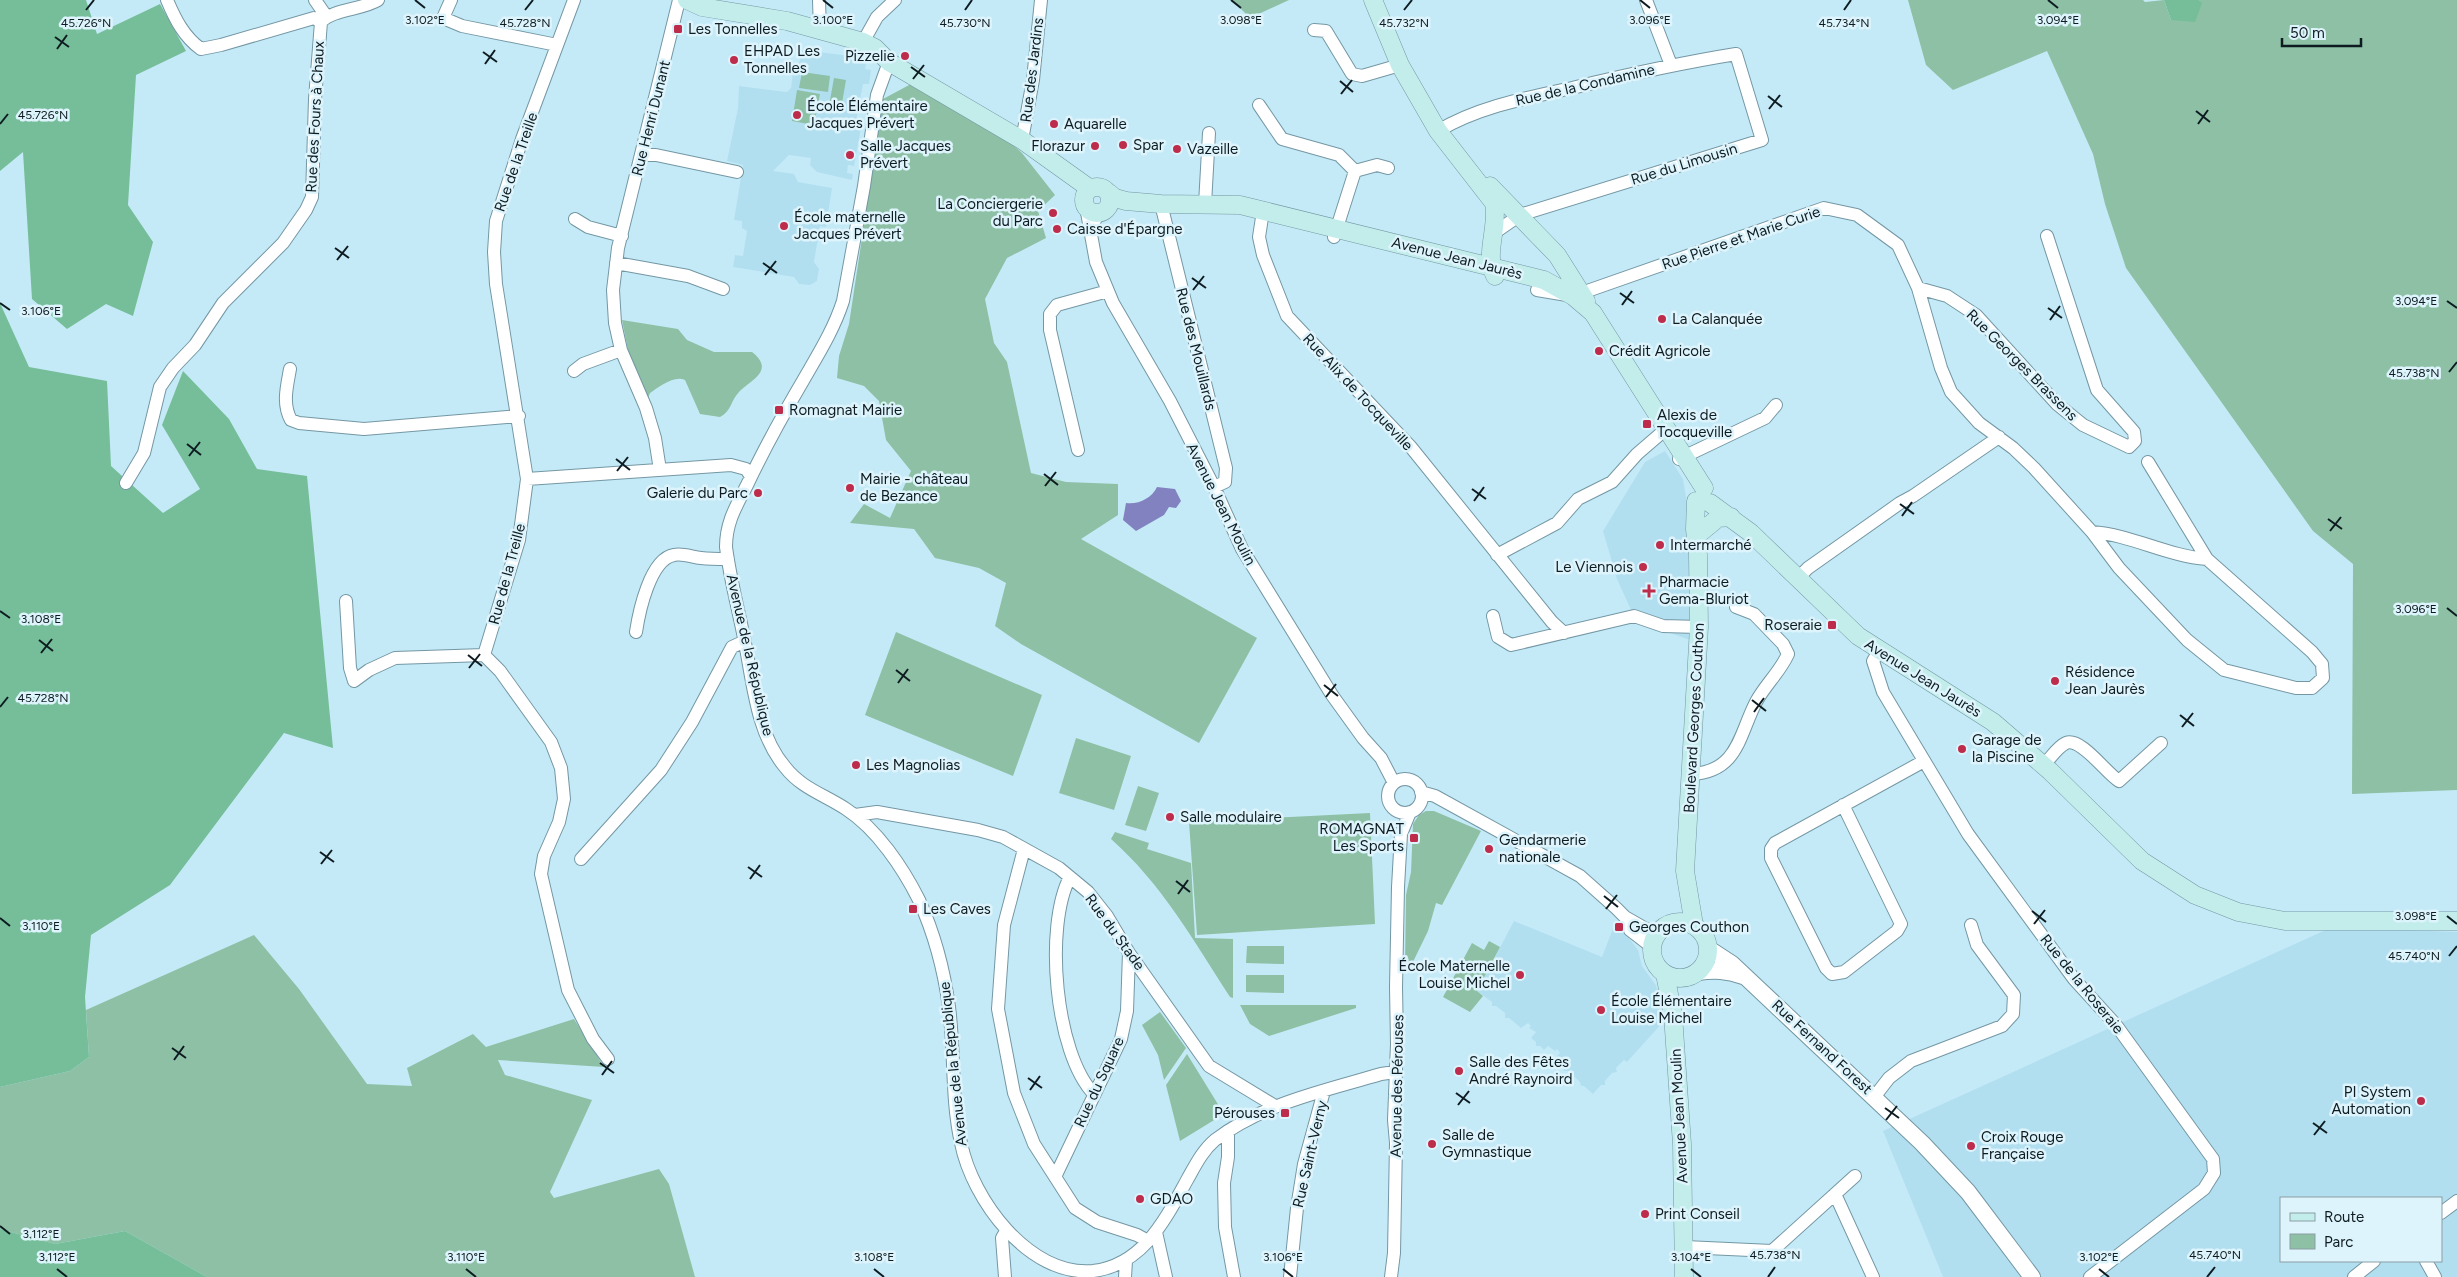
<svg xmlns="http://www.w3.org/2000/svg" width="2457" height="1277" font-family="Figtree,sans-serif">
  <rect width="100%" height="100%" fill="#c5eaf7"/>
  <!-- built -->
  <path fill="#b2dff0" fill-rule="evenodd" d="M802,50L867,58L865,69L871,70L869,84H863L856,121L862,123L854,166L848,165L847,173L853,174L852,180L817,172L810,165L811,158L789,155L773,171L794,174L798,182L832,188L826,227L820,226L814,262L819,269L817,281L810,285L799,284L794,277L733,267L735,255L743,256L747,231L742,228V221L734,220L743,165L727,161L738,108L739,86L787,92L791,88L794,64H799Z
    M1665,451L1683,479L1690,521V640L1636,621L1617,579L1603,531L1645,462Z
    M1514,921L1602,957L1614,926L1619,931L1622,929L1638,950L1642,966L1655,984L1660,995L1664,1021L1627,1062L1624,1060L1616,1068L1617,1072L1612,1073L1605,1081V1085H1601L1593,1094L1584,1086H1581L1580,1082L1568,1071H1564L1563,1066L1555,1059L1560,1053L1557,1049L1555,1051L1548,1046L1544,1050L1540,1046H1536V1042L1531,1038L1536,1032L1529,1028L1531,1026L1528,1023L1521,1028L1509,1018H1505V1013L1496,1006H1492V1002L1477,991Z
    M2332,927L2457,932V1277H1943L1883,1131ZM2281,1198H2441V1261H2281Z"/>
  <!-- green -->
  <path fill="#8dc0a5" d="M1232,0H1289L1250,18Z
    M1908,0H2143L2145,2L2164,0L2171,20L2201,3L2199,0H2457V790L2352,794L2353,564L2313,531L2126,268L2105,204L2093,154L2047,51L1953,90L1926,65Z
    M802,72L830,76L828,92L799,88Z
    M834,78L846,80L841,109L829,106Z
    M911,84L1002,135L1022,153L1055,195L1038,211L1046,238L1007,258L985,299L994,343L1007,362L1031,473L1066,482L1118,484V515L1081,539L1257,638L1199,743L1021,644L995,626L1006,583L979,568L935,558L914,529L850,523L864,504L890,518L911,471L886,440L879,401L864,386L837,378L839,356L849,324L883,99Z
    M797,90L820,94L814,125L792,121Z
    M622,320L678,329L687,340L714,352H752C776,371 750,380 739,392C731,400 731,412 720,417L700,414L685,380C674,375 659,387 650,393L648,398L628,350Z
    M896,632L1042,695L1013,776L865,715Z
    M1076,738L1131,756L1114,810L1059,793Z
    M1138,786L1159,793L1146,831L1125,825Z
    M1426,811H1434L1481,831L1442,905L1436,903L1428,931L1411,966H1405L1406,895L1411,872L1413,824L1419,815Z
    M1370,813L1375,924L1197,935L1189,822Z
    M1115,832L1149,843L1147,849L1191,863L1195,938L1233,939V998L1230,997C1194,941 1161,883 1111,839Z
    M254,935L299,989L367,1084L412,1086L407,1068L473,1034L486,1047L574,1019L604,1067L498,1060L505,1075L592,1100L550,1192L554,1198L659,1169L669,1184L695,1277H207L125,1231L55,1244L0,1229V1087L70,1071L89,1057L86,1010Z
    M1489,941L1500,947L1477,991L1483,996L1470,1012L1443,997L1472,943L1484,950Z
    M1247,946H1284V964L1246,963Z
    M1246,975H1284V993L1246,992Z
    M1240,1005H1356V1008L1269,1036L1250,1024Z
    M1160,1012L1186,1048L1164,1080L1158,1055L1142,1025Z
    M1187,1054L1224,1114L1180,1141L1166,1085Z"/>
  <!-- forest -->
  <path fill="#75be99" d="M0,0H86L97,34L160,4L186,51L136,75L128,205L153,242L133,316L106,304L67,329L32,299L23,152L0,171Z
    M2164,0H2199L2202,3L2195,22L2171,20Z
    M0,303L29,367L107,381L111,466L163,513L200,489L162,425L183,371L229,419L257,469L307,476L333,748L284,733L170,885L91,935L85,997L89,1057L70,1071L0,1087Z
    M0,1229L55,1244L125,1231L207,1277H0Z"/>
  <!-- water -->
  <path fill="#8182bf" d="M1157,487L1175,489L1181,501L1176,508L1169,507L1164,515L1136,531L1123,520L1126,503C1138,505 1152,498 1157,487Z"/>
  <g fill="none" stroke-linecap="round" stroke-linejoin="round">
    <defs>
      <path id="minor" d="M167,0C175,19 184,37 201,49L221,45L314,18L321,22
        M315,0L326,16
        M451,0L443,18L462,26L557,45
        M574,0L522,139L496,221L494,252L496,284L527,479L519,540L484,655L500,671L551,742L561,768L564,799L559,822L544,856L541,874L568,990L593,1039L608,1059
        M819,0L820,31
        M1646,0L1671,65
        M1314,30L1326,31L1352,74L1362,76L1400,65
        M863,42L877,17L895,0
        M889,62L877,95L864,186L843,301C834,329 819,353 804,379C784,413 765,447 748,483C737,505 726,521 726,547C730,578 738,608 744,638C753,681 756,733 785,767C801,788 825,795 846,809C877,829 903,868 919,900C935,935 944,970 949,1007C955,1053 951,1099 961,1143C972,1199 1029,1277 1093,1271C1143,1265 1165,1220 1187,1180C1195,1166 1202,1151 1215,1140C1264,1103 1324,1091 1381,1074L1395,1072
        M1259,105L1282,139L1339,155L1355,171L1334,237
        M1438,131C1478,107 1526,98 1572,88C1626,75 1680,63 1736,54L1762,140L1520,215L1494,233
        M1022,140L1033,80L1041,0
        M642,155H656L737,172
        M1355,171L1377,165L1388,168
        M1161,204L1226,468L1225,482L1214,487
        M1205,204L1209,133
        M1086,207L1096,262L1113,303L1170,401L1214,487L1242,549L1332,695L1363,738L1381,758L1394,783
        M1263,211L1259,237L1263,255L1287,316L1410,446L1552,622L1564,633
        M575,219L588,227L622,236
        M1090,232L1098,213
        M616,263L688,276L723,289
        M1918,288L1947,296L1976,315L2057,404L2083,425L2129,447L2135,441L2134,432L2097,390L2047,236
        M1537,290L1573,296L1824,208L1857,215L1898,245L1918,288L1941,368L1951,392L1979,423L2013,448L2034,468L2092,532L2119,568L2187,640L2224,670L2296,688H2312L2323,678L2322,664L2312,652L2207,559C2167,556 2132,535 2092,532
        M290,369C287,386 282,404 291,420L299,423L364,429L519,416
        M574,371L583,364L621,350
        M1078,450L1050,330V314L1057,305L1108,291
        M1679,459L1765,418L1776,405
        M2148,462L2207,559
        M660,470L655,438L646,408L621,350L615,323L613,290L618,248L679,0
        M527,479L731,465L746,469L750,475
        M126,483L144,453L160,387L173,368L195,345L223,303L283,243L306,210L312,197L315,99L321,22C333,9 362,10 378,0
        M1497,555L1557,523L1578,499L1612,482L1637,454L1666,429
        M1798,578L1808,568L1900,503L1913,496L1999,437
        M346,601L350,668L354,681L369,670L395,658L484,655
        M1493,616L1498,637L1511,645L1634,616L1663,626L1699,627
        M636,632C639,612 650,559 674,555C682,553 692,557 701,558C710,559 719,559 728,559
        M1879,651L1873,661L1883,692L1968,834L2074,979L2116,1025L2213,1159L2214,1173L2204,1189L2090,1277
        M2043,766C2050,759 2057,747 2066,743C2081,737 2106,773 2119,781L2161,743
        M1691,774C1738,772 1739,735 1756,702C1765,685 1780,672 1788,654L1783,644L1754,614L1736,607
        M1388 796a17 17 0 1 1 34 0a17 17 0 1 1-34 0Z
        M1421,792L1435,796L1580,876L1616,908L1625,917L1630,930L1652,947
        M1843,805L1901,924L1897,931L1844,972L1832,974L1826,968L1771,858V849L1775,843L1924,761
        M855,815L877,812L978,830L1003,837L1059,868L1088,892L1107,916L1129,953L1209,1066L1275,1106
        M1024,849L1004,925L998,1009L1014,1093L1034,1144L1075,1208L1097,1222L1137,1235L1148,1241
        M581,859L661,770L692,722L732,647L745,641
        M1070,877C1044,926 1055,1054 1094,1094
        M1625,917L1646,929L1659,931
        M1875,1096L1889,1078L1911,1061L2002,1026L2013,1014L2014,995L1977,945L1971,925
        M1228,1132V1157L1224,1183L1225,1227L1234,1277
        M1055,1177L1121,1039L1127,1011L1129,953
        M1835,1194L1873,1277
        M2441,1213L2457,1201
        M1156,1232L1166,1277
        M1685,1247L1772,1251L1855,1176
        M2426,1261L2435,1277
        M1005,1277L1002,1238L1006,1231
        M1125,1277L1126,1261
        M1290,1277L1297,1208L1304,1164L1324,1091
        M1391,1277L1394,1253L1396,1143L1394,1120L1397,1044L1396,987L1398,887L1401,834L1410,812
        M2354,1277L2374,1261"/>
      <path id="tertiary" d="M1709,949L1732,964L1922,1143L1968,1192L2032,1277
        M1698,972C1714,970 1727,970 1743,976"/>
      <path id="secondary" d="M687,0L702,7L787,21L863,42L875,48L889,62L1022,140L1089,188
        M1373,0L1400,65L1438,131L1494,203C1499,227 1484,253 1495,276
        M1490,186L1557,255L1586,301
        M1084 200a13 13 0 1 1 26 0a13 13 0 1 1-26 0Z
        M1109,193L1115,198L1126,201L1161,204L1240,205L1544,280L1573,296L1593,313L1704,488
        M1710,503L1751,533L1858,636L1993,722L2050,771L2142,861L2195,895L2238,912L2285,921H2457
        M1701,532L1718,518L1731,517
        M1652 950a28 28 0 1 1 56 0a28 28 0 1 1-56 0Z
        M1694,925L1685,871L1699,627L1698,555L1695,529L1696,501
        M1665,974L1673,1015L1682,1144L1684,1277"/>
    </defs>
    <!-- minor casing -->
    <use href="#minor" stroke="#7497a4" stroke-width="14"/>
    <!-- tertiary casing -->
    <use href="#tertiary" stroke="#7497a4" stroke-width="18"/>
    <!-- secondary casing -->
    <use href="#secondary" stroke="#7497a4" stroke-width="19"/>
    <!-- minor -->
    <use href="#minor" stroke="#fff" stroke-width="12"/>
    <!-- tertiary -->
    <use href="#tertiary" stroke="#fff" stroke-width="16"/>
    <!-- secondary -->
    <use href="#secondary" stroke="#c2edeb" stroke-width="18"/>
  </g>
  <!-- ticks -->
  <path fill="none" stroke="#0e1c21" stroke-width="2" d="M415,0L425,8M823,0L833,8M1231,0L1241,8M1640,0L1650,8M2048,0L2058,8M86,10L94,0M525,10L533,0M965,10L972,0M1404,10L1412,0M1844,10L1851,0M55,37L69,47M57,49L67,35M483,52L497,62M485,64L495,50M911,67L925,77M913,79L924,65M1340,81L1353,92M1341,94L1352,80M1768,96L1782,107M1769,109L1780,95M2196,111L2210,122M0,124L8,114M2198,124L2208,110M335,248L349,258M337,260L348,246M763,263L777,273M765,275L776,261M1192,278L1206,288M1193,290L1204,276M1620,293L1634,303M2447,301L2457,308M0,303L10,310M1622,305L1632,291M2048,308L2062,318M2050,320L2060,306M2449,372L2457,362M187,444L201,455M189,456L200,442M616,459L630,470M617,471L628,457M1044,474L1058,485M1045,486L1056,472M1472,489L1486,499M1474,501L1484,487M1900,504L1914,514M1902,516L1912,502M2328,519L2342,529M2330,531L2341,517M2447,608L2457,616M0,611L10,618M39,640L53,651M41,653L52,639M468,655L482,666M469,668L480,654M896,670L910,681M898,683L908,669M1324,685L1338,696M1326,697L1336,684M1752,700L1766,711M0,707L8,697M1754,712L1764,698M2180,715L2194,726M2182,727L2193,713M320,852L334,862M321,864L332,850M748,867L762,877M750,879L760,865M1176,881L1190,892M1178,894L1188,880M1604,896L1618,907M1606,909L1617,895M2032,911L2046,922M2447,916L2457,924M0,918L10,926M2034,924L2045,910M2449,956L2457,946M172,1048L186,1058M174,1060L184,1046M600,1063L614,1073M602,1075L612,1061M1028,1078L1042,1088M1030,1090L1040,1076M1456,1093L1470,1103M1458,1105L1469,1091M1885,1108L1899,1118M1886,1120L1897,1106M2313,1123L2327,1133M2314,1135L2325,1121M0,1226L10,1234M57,1269L67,1277M466,1269L476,1277M874,1269L884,1277M1283,1269L1293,1277M1691,1269L1701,1277M2099,1269L2109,1277M1768,1277L1775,1267M2207,1277L2215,1267"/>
  <!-- markers -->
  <g fill="#bd2c4b" stroke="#def4fc" stroke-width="2">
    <rect x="673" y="24" width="10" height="10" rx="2.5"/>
    <circle cx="905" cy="56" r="5"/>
    <circle cx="734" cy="60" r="5"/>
    <circle cx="797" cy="115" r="5"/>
    <circle cx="1054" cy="124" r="5"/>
    <circle cx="1123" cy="145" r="5"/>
    <circle cx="1095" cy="146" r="5"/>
    <circle cx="1177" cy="149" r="5"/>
    <circle cx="850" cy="155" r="5"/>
    <circle cx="1053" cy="213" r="5"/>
    <circle cx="784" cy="226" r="5"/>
    <circle cx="1057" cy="229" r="5"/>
    <circle cx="1662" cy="319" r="5"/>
    <circle cx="1599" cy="351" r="5"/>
    <rect x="774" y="405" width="10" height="10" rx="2.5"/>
    <rect x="1642" y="419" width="10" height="10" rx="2.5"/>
    <circle cx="850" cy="488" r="5"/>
    <circle cx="758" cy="493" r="5"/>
    <circle cx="1660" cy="545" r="5"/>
    <circle cx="1643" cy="567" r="5"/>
    <path d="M1646.5 583.5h5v5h5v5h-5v5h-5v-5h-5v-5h5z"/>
    <rect x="1827" y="620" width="10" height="10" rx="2.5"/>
    <circle cx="2055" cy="681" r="5"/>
    <circle cx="1962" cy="749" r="5"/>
    <circle cx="856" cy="765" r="5"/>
    <circle cx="1170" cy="817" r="5"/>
    <rect x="1409" y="833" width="10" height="10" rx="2.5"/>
    <circle cx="1489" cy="849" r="5"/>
    <rect x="908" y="904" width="10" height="10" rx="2.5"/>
    <rect x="1614" y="922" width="10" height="10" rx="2.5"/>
    <circle cx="1520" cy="975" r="5"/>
    <circle cx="1601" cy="1010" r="5"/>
    <circle cx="1459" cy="1071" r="5"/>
    <circle cx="2421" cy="1101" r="5"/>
    <rect x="1280" y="1108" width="10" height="10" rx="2.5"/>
    <circle cx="1432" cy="1144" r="5"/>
    <circle cx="1971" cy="1146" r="5"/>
    <circle cx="1140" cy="1199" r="5"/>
    <circle cx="1645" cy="1214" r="5"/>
  </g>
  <g text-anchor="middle" stroke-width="5" stroke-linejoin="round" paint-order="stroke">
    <!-- poi labels -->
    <g font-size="15" fill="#0e1c21" stroke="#def4fc" text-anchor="start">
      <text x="688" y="34">Les Tonnelles</text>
      <text x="744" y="56">EHPAD Les<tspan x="744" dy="17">Tonnelles</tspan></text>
      <text x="895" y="61" text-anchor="end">Pizzelie</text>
      <text x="807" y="111">École Élémentaire<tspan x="807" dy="17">Jacques Prévert</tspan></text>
      <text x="1064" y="129">Aquarelle</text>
      <text x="1133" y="150">Spar</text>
      <text x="860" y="151">Salle Jacques<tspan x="860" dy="17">Prévert</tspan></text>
      <text x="1085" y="151" text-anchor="end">Florazur</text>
      <text x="1187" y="154">Vazeille</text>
      <text x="1043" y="209" text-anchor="end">La Conciergerie<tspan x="1043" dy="17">du Parc</tspan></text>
      <text x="794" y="222">École maternelle<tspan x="794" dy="17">Jacques Prévert</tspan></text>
      <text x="1067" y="234">Caisse d'Épargne</text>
      <text x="1672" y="324">La Calanquée</text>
      <text x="1609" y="356">Crédit Agricole</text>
      <text x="789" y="415">Romagnat Mairie</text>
      <text x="1657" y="420">Alexis de<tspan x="1657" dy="17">Tocqueville</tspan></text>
      <text x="860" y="484">Mairie - château<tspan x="860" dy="17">de Bezance</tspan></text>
      <text x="748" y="498" text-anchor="end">Galerie du Parc</text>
      <text x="1670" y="550">Intermarché</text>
      <text x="1633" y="572" text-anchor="end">Le Viennois</text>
      <text x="1659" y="587">Pharmacie<tspan x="1659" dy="17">Gema-Bluriot</tspan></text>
      <text x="1822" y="630" text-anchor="end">Roseraie</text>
      <text x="2065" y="677">Résidence<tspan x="2065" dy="17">Jean Jaurès</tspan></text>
      <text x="1972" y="745">Garage de<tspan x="1972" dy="17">la Piscine</tspan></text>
      <text x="866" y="770">Les Magnolias</text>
      <text x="1180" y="822">Salle modulaire</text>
      <text x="1404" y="834" text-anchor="end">ROMAGNAT<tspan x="1404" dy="17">Les Sports</tspan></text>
      <text x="1499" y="845">Gendarmerie<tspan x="1499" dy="17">nationale</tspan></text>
      <text x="923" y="914">Les Caves</text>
      <text x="1629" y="932">Georges Couthon</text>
      <text x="1510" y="971" text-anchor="end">École Maternelle<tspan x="1510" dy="17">Louise Michel</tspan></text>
      <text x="1611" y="1006">École Élémentaire<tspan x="1611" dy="17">Louise Michel</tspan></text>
      <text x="1469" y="1067">Salle des Fêtes<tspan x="1469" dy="17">André Raynoird</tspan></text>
      <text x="2411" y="1097" text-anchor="end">PI System<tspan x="2411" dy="17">Automation</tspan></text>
      <text x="1275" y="1118" text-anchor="end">Pérouses</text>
      <text x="1442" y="1140">Salle de<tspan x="1442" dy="17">Gymnastique</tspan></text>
      <text x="1981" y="1142">Croix Rouge<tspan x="1981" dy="17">Française</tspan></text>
      <text x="1150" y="1204">GDAO</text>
      <text x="1655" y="1219">Print Conseil</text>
    </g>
    <!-- street labels -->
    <g font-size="15" fill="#0e1c21" stroke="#def4fc">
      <text transform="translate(1032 70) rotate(-83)" y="5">Rue des Jardins</text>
      <text transform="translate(1585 85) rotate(-13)" y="5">Rue de la Condamine</text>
      <text transform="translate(315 117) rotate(-87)" y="5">Rue des Fours à Chaux</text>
      <text transform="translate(651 118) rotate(-76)" y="5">Rue Henri Dunant</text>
      <text transform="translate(516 162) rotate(-71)" y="5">Rue de la Treille</text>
      <text transform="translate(1684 164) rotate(-17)" y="5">Rue du Limousin</text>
      <text transform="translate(1741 238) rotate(-19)" y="5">Rue Pierre et Marie Curie</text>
      <text transform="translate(1457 258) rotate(14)" y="5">Avenue Jean Jaurès</text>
      <text transform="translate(1196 349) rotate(76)" y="5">Rue des Mouillards</text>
      <text transform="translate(2022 365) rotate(45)" y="5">Rue Georges Brassens</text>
      <text transform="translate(1358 392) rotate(47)" y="5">Rue Alix de Tocqueville</text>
      <text transform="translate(1221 504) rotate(63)" y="5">Avenue Jean Moulin</text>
      <text transform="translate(507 574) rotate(-75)" y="5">Rue de la Treille</text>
      <text transform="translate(750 655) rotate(77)" y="5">Avenue de la République</text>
      <text transform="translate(1923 678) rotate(32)" y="5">Avenue Jean Jaurès</text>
      <text transform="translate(1694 718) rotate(-87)" y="5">Boulevard Georges Couthon</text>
      <text transform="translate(1115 932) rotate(54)" y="5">Rue du Stade</text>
      <text transform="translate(2082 984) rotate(51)" y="5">Rue de la Roseraie</text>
      <text transform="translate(1822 1047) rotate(43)" y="5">Rue Fernand Forest</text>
      <text transform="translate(953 1064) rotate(-96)" y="5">Avenue de la République</text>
      <text transform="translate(1099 1082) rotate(-65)" y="5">Rue du Square</text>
      <text transform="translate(1397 1086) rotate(-89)" y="5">Avenue des Pérouses</text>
      <text transform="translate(1679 1116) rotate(-93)" y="5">Avenue Jean Moulin</text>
      <text transform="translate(1310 1154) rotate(-77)" y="5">Rue Saint-Verny</text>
    </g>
  </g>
  <g font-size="12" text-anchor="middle" fill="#0e1c21" stroke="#def4fc" stroke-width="5" stroke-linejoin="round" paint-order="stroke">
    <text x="833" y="24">3.100°E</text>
    <text x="1241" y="24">3.098°E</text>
    <text x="1650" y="24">3.096°E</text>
    <text x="2058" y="24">3.094°E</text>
    <text x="425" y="24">3.102°E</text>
    <text x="86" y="27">45.726°N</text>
    <text x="525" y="27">45.728°N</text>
    <text x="965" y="27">45.730°N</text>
    <text x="1404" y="27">45.732°N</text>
    <text x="1844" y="27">45.734°N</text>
    <text x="43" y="119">45.726°N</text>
    <text x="2416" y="305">3.094°E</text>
    <text x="41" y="315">3.106°E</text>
    <text x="2414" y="377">45.738°N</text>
    <text x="2416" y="613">3.096°E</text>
    <text x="41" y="623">3.108°E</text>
    <text x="43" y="702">45.728°N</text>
    <text x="2416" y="920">3.098°E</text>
    <text x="41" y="930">3.110°E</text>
    <text x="2414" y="960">45.740°N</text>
    <text x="41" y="1238">3.112°E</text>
    <text x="1775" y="1259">45.738°N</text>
    <text x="2215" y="1259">45.740°N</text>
    <text x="57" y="1261">3.112°E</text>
    <text x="466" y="1261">3.110°E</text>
    <text x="874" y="1261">3.108°E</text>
    <text x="1283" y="1261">3.106°E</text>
    <text x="1691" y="1261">3.104°E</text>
    <text x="2099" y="1261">3.102°E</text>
  </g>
  <!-- legend -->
  <rect x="2280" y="1197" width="162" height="65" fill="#def4fc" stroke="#8b9ea4"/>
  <rect x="2290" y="1213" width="25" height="8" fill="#c2edeb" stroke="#8b9ea4"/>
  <text x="2324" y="1222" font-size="15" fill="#0e1c21">Route</text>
  <rect x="2290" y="1234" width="25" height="15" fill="#8dc0a5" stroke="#8b9ea4"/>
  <text x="2324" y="1247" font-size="15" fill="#0e1c21">Parc</text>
  <!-- scale -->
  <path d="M2282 38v8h79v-8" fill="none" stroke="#0e1c21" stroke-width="2.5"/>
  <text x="2290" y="38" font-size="15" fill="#0e1c21" stroke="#def4fc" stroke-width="4" paint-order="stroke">50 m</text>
</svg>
